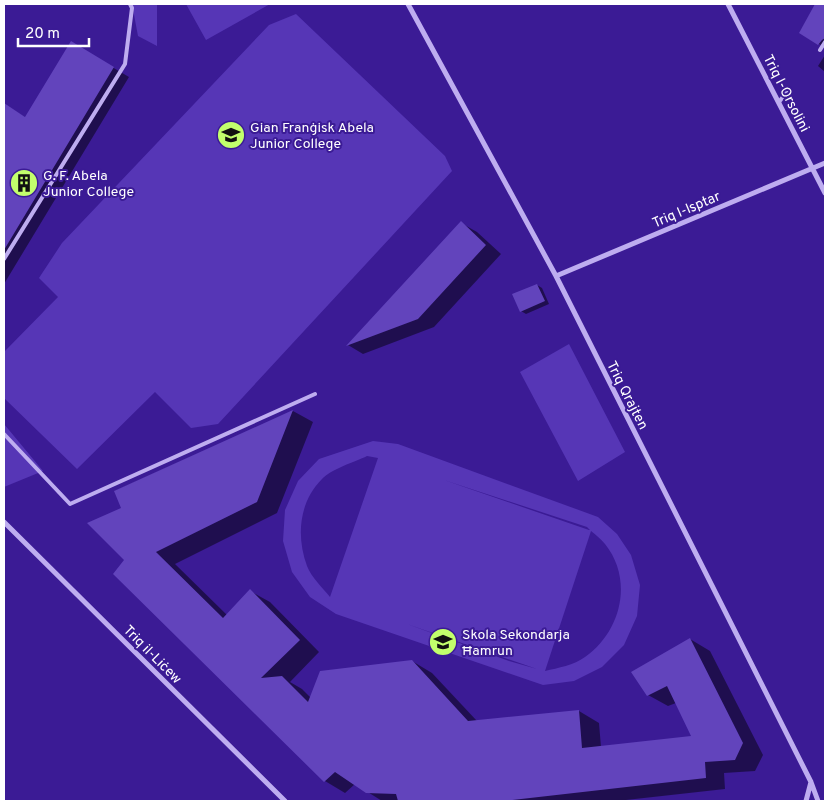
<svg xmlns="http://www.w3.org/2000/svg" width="829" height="805" font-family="Overpass,sans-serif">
  <rect width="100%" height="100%" fill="#3b1b95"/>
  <!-- green -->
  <path fill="#5636b6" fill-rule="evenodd" d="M132,4H157V46L138,36Z
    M186,4H270L206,40Z
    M296,14L445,156L452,171L218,424L191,428L155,392L77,469L4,398V352L58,297L39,278L62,243L269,25Z
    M569,344L625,452L578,481L520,372Z
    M4,424L43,471L4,487Z
    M373,441L398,444L598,517L617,534L631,555L640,585L637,616L624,645L602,667L574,681L543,685L336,614L310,597L292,572L283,541L285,510L298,481L319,459ZM367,456L378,458L330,597C323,588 311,577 307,566C296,536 299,502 322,479C331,469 355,462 367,456ZM444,480L587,527L590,530H589ZM591,531C596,535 601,539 605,544C634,580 621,632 585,657C574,665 558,668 545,671ZM407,624L537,669L509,661Z"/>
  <!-- shadow -->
  <path fill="#0007" d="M816,4H825V45L824,47L800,32Z
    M71,43L129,77L4,284V104L26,118Z
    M825,55V72L818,66Z
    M461,223L477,232L501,254L434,327L363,354L348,345Z
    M537,285L542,288L549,304L526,314L521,311Z
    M293,411L313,422L277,513L175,564L227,615L250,591L270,602L319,652L290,682L302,689L311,698L412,661L432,673L477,721L579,711L599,723L601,747L693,737L676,703L668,706L648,695L690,639L710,651L763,755L755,771L724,773L725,789L617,801H382L355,784L345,793L325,781L115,574L126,560L122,508L115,491Z"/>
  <!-- building -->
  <path fill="#6244bc" d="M815,4H825V38L822,40L818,45L799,33Z
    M71,41L114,67L4,250V103L25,117Z
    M461,221L486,245L418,319L346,346Z
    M537,284L545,301L520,312L512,294Z
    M293,410L257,502L156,552L223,618L250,589L300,640L261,678L282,676L308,702L320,671L412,660L468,721L579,710L582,748L691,736L667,686L647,696L631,672L690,638L743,743L735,760L705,762L706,778L503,801H398L396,794L366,793L335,772L324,782L113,574L124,560L87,523L121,508L114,491Z"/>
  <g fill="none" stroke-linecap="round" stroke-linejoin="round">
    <!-- service -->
    <path stroke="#beadf0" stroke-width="4" d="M820,50L825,42
      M779,102L789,89
      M4,259L125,64L132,8L130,4
      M4,434L70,504L315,394"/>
    <!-- minor -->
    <path stroke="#beadf0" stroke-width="5" d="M408,4L556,276L811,782L818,801
      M728,4L825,193
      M556,276L825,163
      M4,522L285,801
      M806,801L811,782"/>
  </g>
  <!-- icons -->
  <defs>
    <symbol id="school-disc" viewBox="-11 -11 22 22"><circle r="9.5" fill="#c2ff6c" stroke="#3b1b95"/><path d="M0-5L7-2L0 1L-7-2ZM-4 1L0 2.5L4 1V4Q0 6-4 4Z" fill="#111"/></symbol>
    <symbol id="building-disc" viewBox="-11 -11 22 22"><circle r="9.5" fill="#c2ff6c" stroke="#3b1b95"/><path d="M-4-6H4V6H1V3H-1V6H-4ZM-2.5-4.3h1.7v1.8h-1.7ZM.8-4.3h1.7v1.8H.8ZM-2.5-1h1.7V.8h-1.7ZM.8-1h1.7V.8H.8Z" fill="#111"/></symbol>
  </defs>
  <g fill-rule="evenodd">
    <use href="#school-disc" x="215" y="119" width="32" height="32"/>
    <use href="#building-disc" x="8" y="167" width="32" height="32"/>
    <use href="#school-disc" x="427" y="626" width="32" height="32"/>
  </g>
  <g text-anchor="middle" stroke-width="4" stroke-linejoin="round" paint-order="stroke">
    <!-- street labels -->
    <g font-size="14" fill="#fff" stroke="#3b1b95">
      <text transform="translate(787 93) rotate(63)" y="5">Triq l-Orsolini</text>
      <text transform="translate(686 209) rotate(-23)" y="5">Triq l-Isptar</text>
      <text transform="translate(628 395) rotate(63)" y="5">Triq Qrajten</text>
      <text transform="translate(153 654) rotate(45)" y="5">Triq il-Liċew</text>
    </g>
    <!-- poi labels -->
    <g font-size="14" fill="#fff" stroke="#3b1b95" text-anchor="start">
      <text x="250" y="132">Gian Franġisk Abela<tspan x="250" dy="16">Junior College</tspan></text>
      <text x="43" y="180">G. F. Abela<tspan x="43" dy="16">Junior College</tspan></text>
      <text x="462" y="639">Skola Sekondarja<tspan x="462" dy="16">Ħamrun</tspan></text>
    </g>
  </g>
  <!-- border -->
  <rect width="829" height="805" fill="none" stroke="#ffffff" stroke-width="10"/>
  <!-- scale -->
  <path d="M18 38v8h71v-8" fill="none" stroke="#ffffff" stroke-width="2.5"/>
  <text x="25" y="38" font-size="15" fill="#ffffff" stroke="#3b1b95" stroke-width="4" paint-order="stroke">20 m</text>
</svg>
